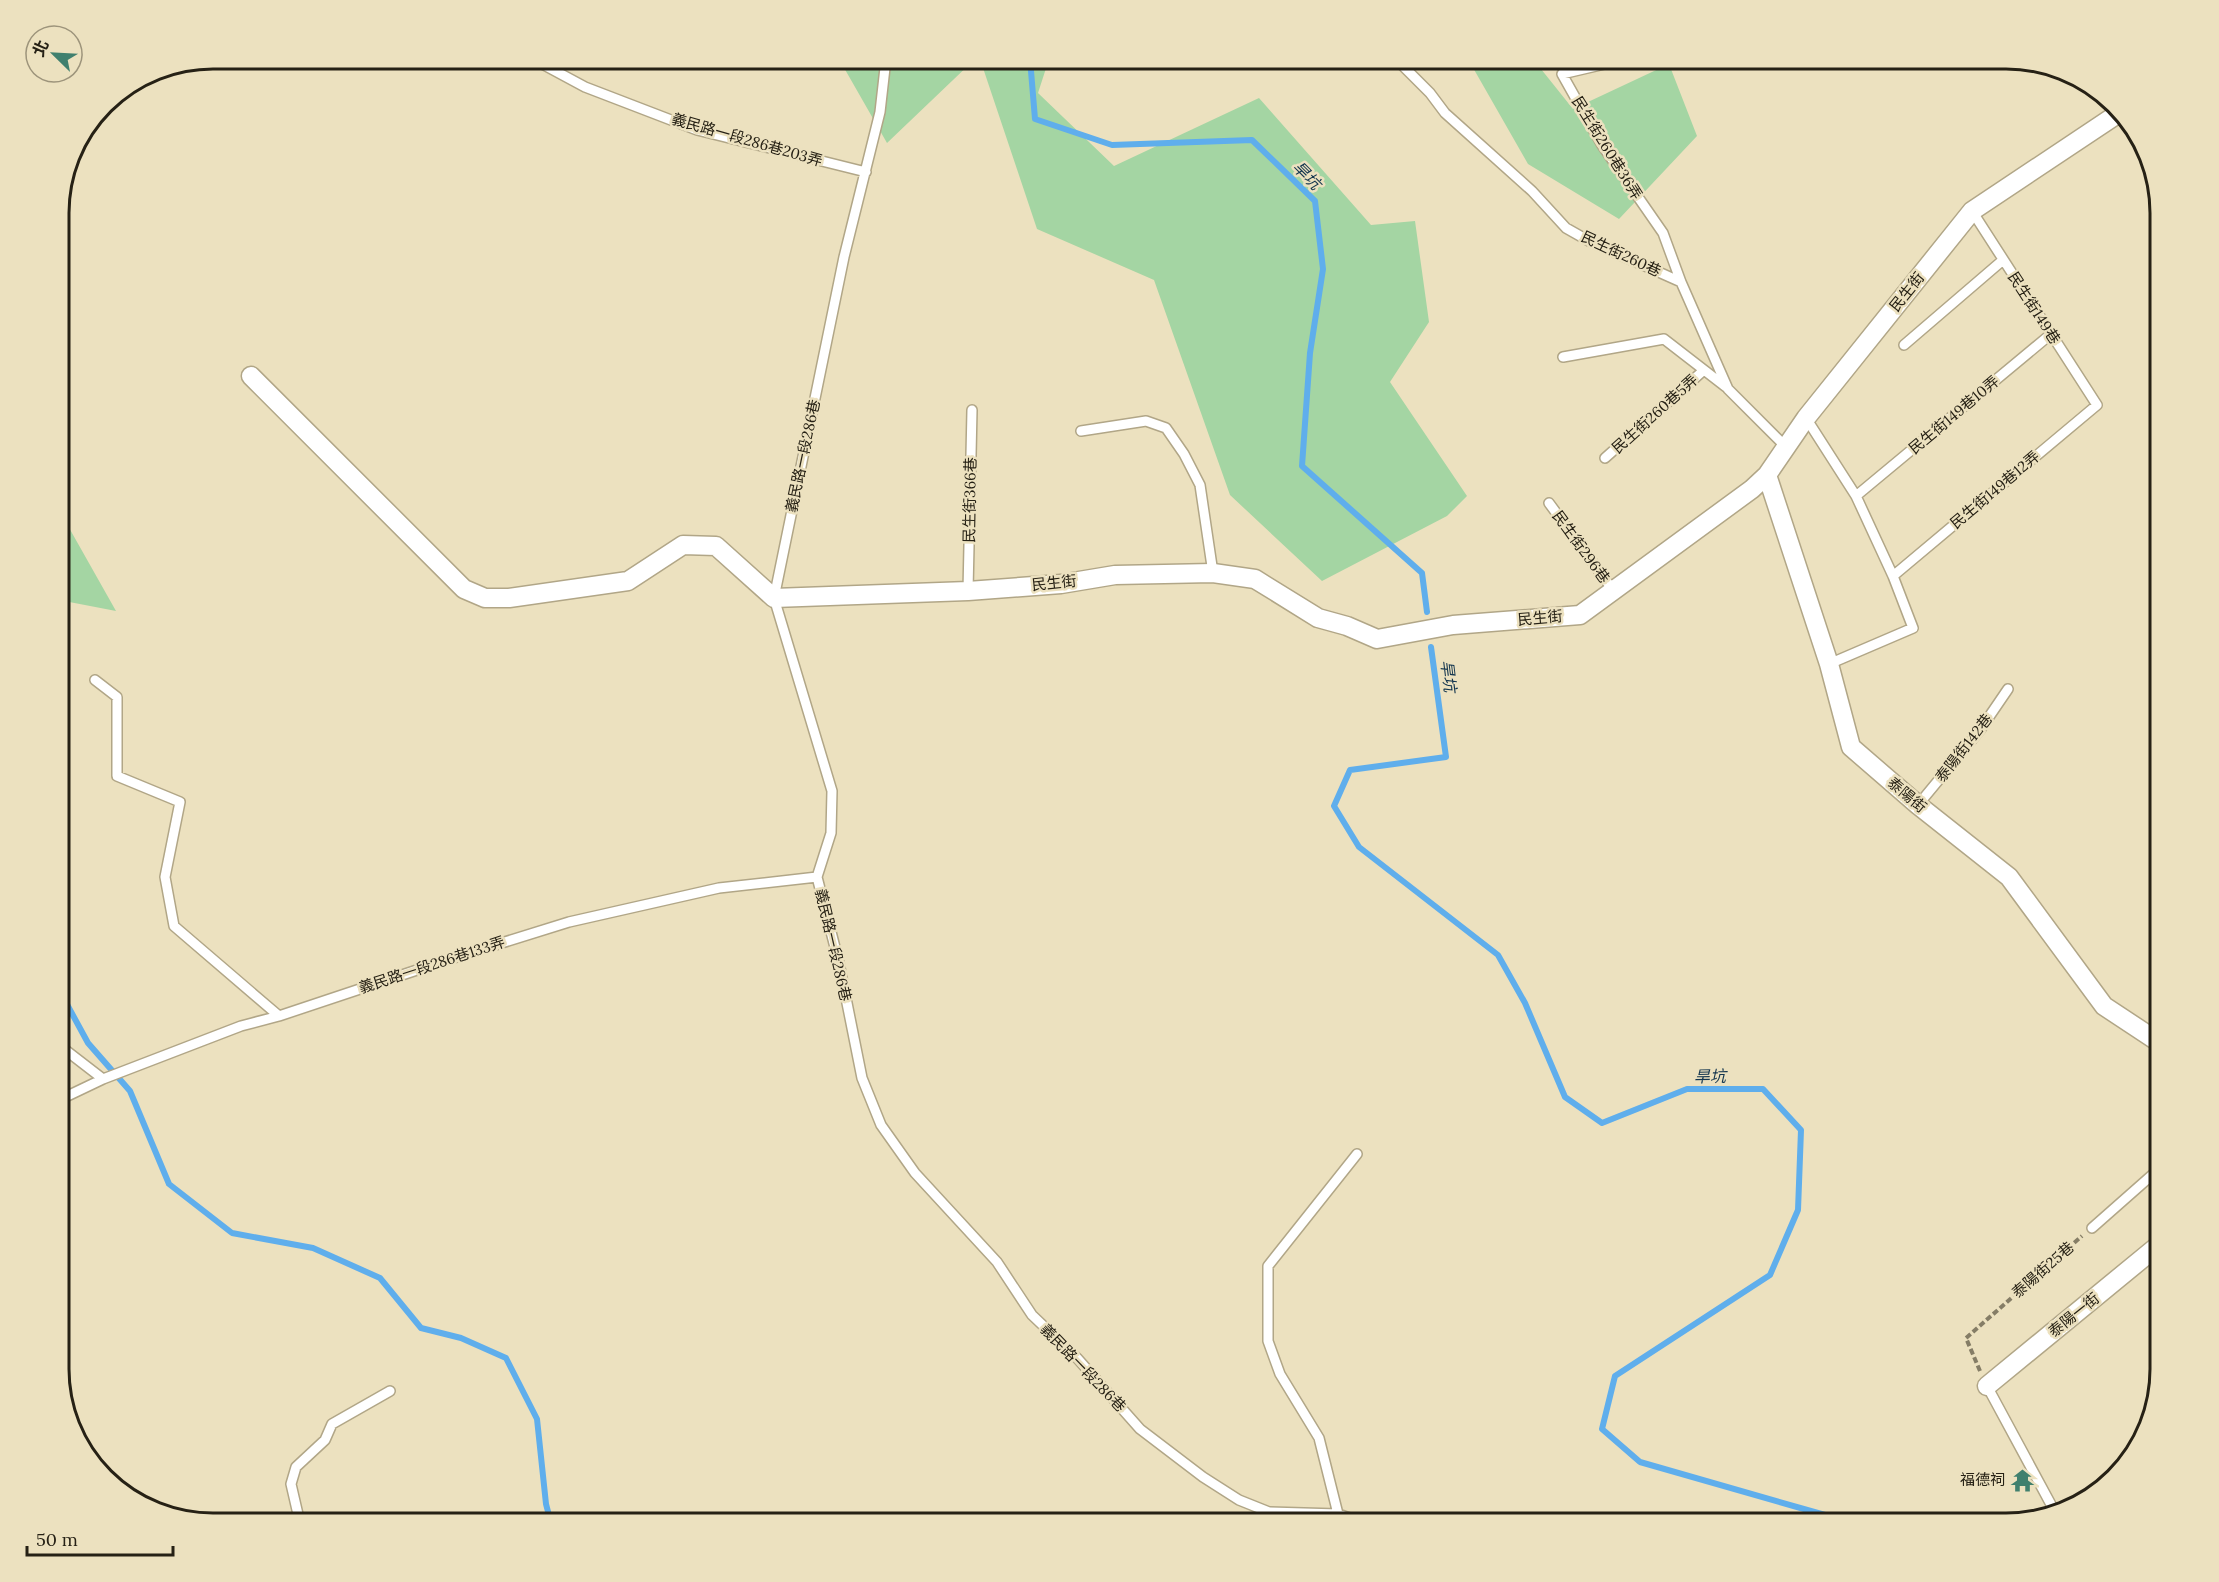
<svg xmlns="http://www.w3.org/2000/svg" width="2219" height="1582" font-family="Lora,'Noto Sans TC',serif">
  <rect width="100%" height="100%" fill="#ece1bf"/>
  <!-- green -->
  <path fill="#a4d5a3" d="M839,59H975L887,143Z
    M980,59H1049L1038,93L1114,166L1259,98L1371,225L1415,221L1429,322L1390,382L1467,496L1447,516L1322,581L1230,495L1154,280L1037,229Z
    M1468,59H1533L1573,109L1669,64L1697,136L1619,219L1528,164Z
    M59,510L116,611L59,600Z"/>
  <g fill="none" stroke-linecap="round" stroke-linejoin="round">
    <!-- stream -->
    <path stroke="#5faeec" stroke-width="6" d="M1030,59L1035,119L1112,145L1252,140L1315,201L1323,269L1310,353L1302,466L1422,573L1427,612
      M1431,647L1446,757L1350,770L1334,806L1359,847L1498,955L1525,1003L1565,1097L1602,1123L1687,1089H1763L1801,1130L1798,1210L1770,1275L1615,1376L1602,1429L1640,1462L1825,1515L1830,1523
      M59,971L63,997L88,1043L130,1091L169,1184L232,1233L313,1248L380,1278L421,1328L461,1338L506,1358L537,1419L546,1504L551,1523"/>
  </g>
  <!-- building -->
  <path fill="#b4a989" d="M2018,1472L2032,1478L2028,1488L2014,1482Z"/>
  <g fill="none" stroke-linecap="round" stroke-linejoin="round">
    <defs>
      <path id="lane" d="M533,59L585,87L697,130L866,172
        M886,59L880,112L844,257L774,598L832,791L831,833L817,877L839,963L862,1078L881,1125L915,1173L997,1262L1032,1315L1077,1358L1140,1429L1203,1477L1239,1500L1269,1512L1338,1514L1364,1523
        M1396,59L1430,93L1445,113L1532,191L1566,228L1589,241L1681,282L1728,389L1786,447
        M1626,59L1562,74L1602,145L1663,233L1681,282
        M1904,345L2003,260
        M1563,357L1664,339L1726,387
        M1806,418L1856,496L1893,576L1913,628L1829,664
        M1081,431L1146,421L1166,428L1184,454L1200,485L1213,573
        M1605,458L1704,370
        M1856,496L2051,334
        M1549,503L1613,590
        M1893,576L2097,405L1972,211
        M968,591L972,410
        M95,680L117,697V776L180,802L165,877L174,926L279,1016
        M1918,805L1980,730L2008,689
        M59,1045L103,1079
        M59,1100L103,1079L241,1026L279,1016L447,960L569,922L719,888L817,877
        M2092,1228L2160,1168
        M1987,1386L2055,1512
        M125,1494L127,1493
        M1338,1514L1319,1438L1280,1374L1268,1341V1266L1357,1154
        M300,1523L291,1484L296,1467L325,1440L332,1424L390,1391"/>
      <path id="street" d="M251,376L464,589L485,598H509L628,581L683,545L716,546L774,598L968,591L1061,584L1115,575L1213,573L1255,579L1318,618L1347,626L1377,639L1453,625L1580,615L1752,489L1767,475L1806,418L1972,211L2119,113
        M1767,475L1829,664L1851,747L1918,805L2009,877L2104,1006L2160,1043
        M1987,1386L2160,1244"/>
    </defs>
    <!-- lane casing -->
    <use href="#lane" stroke="#b1a687" stroke-width="12"/>
    <!-- street casing -->
    <use href="#street" stroke="#b1a687" stroke-width="21"/>
    <!-- path -->
    <path stroke="#857d66" stroke-width="4" stroke-dasharray="6 3" stroke-linecap="butt" d="M1980,1371L1966,1338L2082,1236"/>
    <!-- lane -->
    <use href="#lane" stroke="#fff" stroke-width="9"/>
    <!-- street -->
    <use href="#street" stroke="#fff" stroke-width="18"/>
  </g>
  <!-- icons -->
  <defs>
    <symbol id="temple-bare" viewBox="-9 -9 18 18"><path d="M0-6L5-2H3V0L6.5 2.5H4V6H1.5V3h-3V6H-4V2.5H-6.5L-3 0V-2H-5Z" fill="#40806e" stroke="#ece1bf" stroke-width="2.5" paint-order="stroke"/></symbol>
  </defs>
  <g fill-rule="evenodd">
    <use href="#temple-bare" x="2006" y="1464" width="33" height="33"/>
  </g>
  <g text-anchor="middle" stroke-width="5" stroke-linejoin="round" paint-order="stroke">
    <!-- street labels -->
    <g font-size="15" fill="#262115" stroke="#ece1bf">
      <text transform="translate(747 140) rotate(16)" y="5">義民路一段286巷203弄</text>
      <text transform="translate(1607 148) rotate(58)" y="5">民生街260巷36弄</text>
      <text transform="translate(1621 254) rotate(25)" y="5">民生街260巷</text>
      <text transform="translate(1907 292) rotate(-51)" y="5">民生街</text>
      <text transform="translate(2034 308) rotate(57)" y="5">民生街149巷</text>
      <text transform="translate(1655 414) rotate(-42)" y="5">民生街260巷5弄</text>
      <text transform="translate(1954 415) rotate(-40)" y="5">民生街149巷10弄</text>
      <text transform="translate(803 456) rotate(-78)" y="5">義民路一段286巷</text>
      <text transform="translate(1995 490) rotate(-40)" y="5">民生街149巷12弄</text>
      <text transform="translate(970 500) rotate(-89)" y="5">民生街366巷</text>
      <text transform="translate(1581 547) rotate(54)" y="5">民生街296巷</text>
      <text transform="translate(1054 583) rotate(-6)" y="5">民生街</text>
      <text transform="translate(1540 618) rotate(-5)" y="5">民生街</text>
      <text transform="translate(1964 748) rotate(-52)" y="5">泰陽街142巷</text>
      <text transform="translate(1907 795) rotate(40)" y="5">泰陽街</text>
      <text transform="translate(833 945) rotate(77)" y="5">義民路一段286巷</text>
      <text transform="translate(432 965) rotate(-18)" y="5">義民路一段286巷133弄</text>
      <text transform="translate(2043 1270) rotate(-41)" y="5">泰陽街25巷</text>
      <text transform="translate(2074 1315) rotate(-39)" y="5">泰陽一街</text>
      <text transform="translate(1083 1368) rotate(46)" y="5">義民路一段286巷</text>
    </g>
    <!-- poi labels -->
    <g font-size="15" fill="#262115" stroke="#ece1bf" text-anchor="end">
      <text x="2005" y="1485">福德祠</text>
    </g>
    <!-- water labels -->
    <g font-size="16" font-style="italic" fill="#13354e" stroke="#ece1bf">
      <text transform="translate(1307 175) rotate(45)" y="6">旱坑</text>
      <text transform="translate(1449 676) rotate(83)" y="6">旱坑</text>
      <text transform="translate(1710 1076) rotate(-1)" y="6">旱坑</text>
    </g>
  </g>
  <!-- crop -->
  <path d="M0 0H2219V1582H0ZM213 69H2006A144 144 0 0 1 2150 213V1369A144 144 0 0 1 2006 1513H213A144 144 0 0 1 69 1369V213A144 144 0 0 1 213 69Z" fill="#ece1bf" fill-rule="evenodd"/>
  <path fill="none" stroke="#262115" stroke-width="3" d="M213 69H2006A144 144 0 0 1 2150 213V1369A144 144 0 0 1 2006 1513H213A144 144 0 0 1 69 1369V213A144 144 0 0 1 213 69Z"/>
  <!-- north arrow -->
  <g transform="translate(54 54) rotate(294)"><circle r="28" fill="#ece1bf" stroke="#9d947b" stroke-width="1.5"/>
  <path d="M0-4.5L10 22L0 15L-10 22Z" fill="#40806e"/>
  <text y="-9" font-size="16" font-weight="bold" text-anchor="middle" fill="#262115">北</text>
  </g>
  <!-- scale -->
  <path d="M27 1546v9h146v-9" fill="none" stroke="#262115" stroke-width="3"/>
  <text x="36" y="1546" font-size="18" fill="#262115" stroke="#ece1bf" stroke-width="4.5" paint-order="stroke">50 m</text>
</svg>
